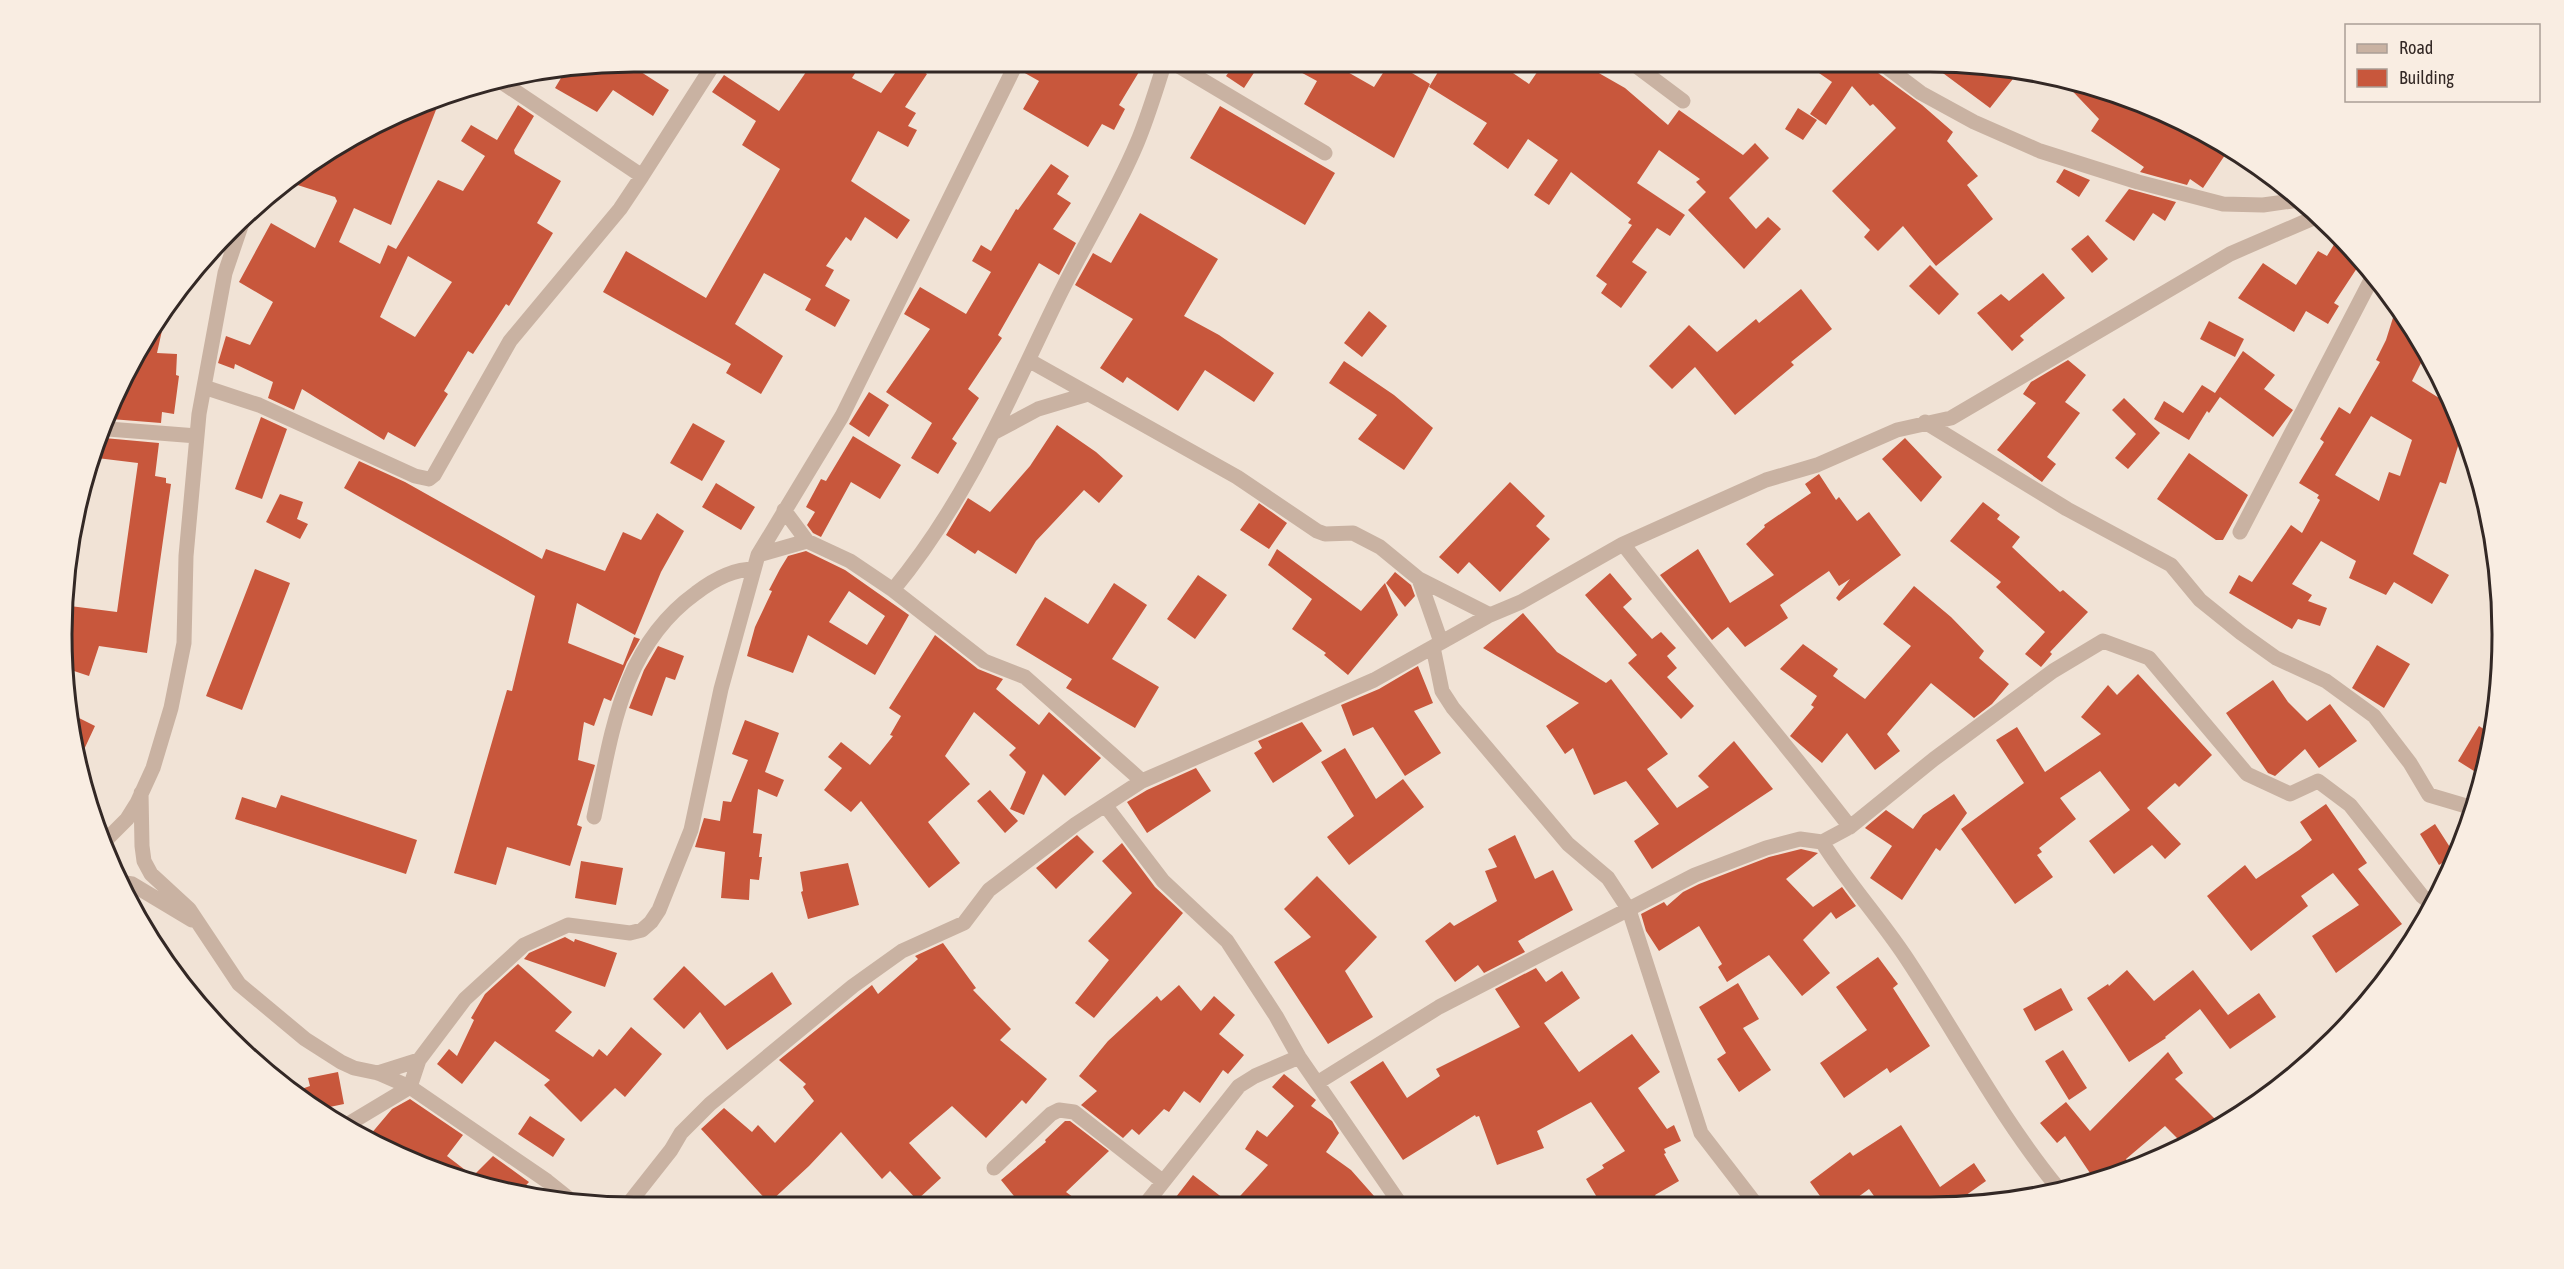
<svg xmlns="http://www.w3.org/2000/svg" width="2564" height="1269" font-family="'Asap Condensed',sans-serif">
  <rect width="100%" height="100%" fill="#f1e3d6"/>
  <!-- building -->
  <path fill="#c8573c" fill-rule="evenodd" d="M813,62H862L852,78L881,93L903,62H930L924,72L927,74L905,107L916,113L908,126L917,130L908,147L878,131L851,181L910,220L897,239L865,217L851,241L846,237L826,266L834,270L825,286L850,300L835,327L805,310L811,299L764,273L735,324L783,356L761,394L726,373L731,364L603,292L626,251L706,298L780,169L742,145L756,121L712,92L724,75L779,111Z
    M1027,62H1145L1119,105L1125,109L1114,130L1102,124L1088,147L1023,109L1039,81L1023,72Z
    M1236,62H1261L1244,88L1226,76Z
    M1282,62H1330L1374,87L1390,62H1394L1430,84L1394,158L1304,104L1317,81Z
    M1444,62H1497L1529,84L1544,62H1588L1599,69L1597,72L1625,88L1668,125L1679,110L1743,155L1755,143L1769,158L1729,198L1756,229L1768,217L1781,229L1744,269L1688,210L1706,192L1696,182L1700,179L1659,150L1637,183L1685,215L1670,236L1657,228L1632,262L1647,272L1621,308L1601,293L1607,284L1596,276L1632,225L1628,223L1631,219L1571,172L1549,205L1534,195L1558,160L1528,139L1508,169L1473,144L1487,123L1429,87Z
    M1803,62H1870L1874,70L1922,105L1953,132L1947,141L1978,176L1967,185L1993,219L1936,266L1903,226L1878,251L1864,237L1870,230L1832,191L1896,128L1873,104L1870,106L1852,86L1826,125L1810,114L1832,82Z
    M1928,62H1930L2020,70L1990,108Z
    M627,63L669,90L653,116L613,90L597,112L555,88L564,73Z
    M2060,78L2149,105L2227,152L2203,188L2190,179L2187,185L2140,172L2144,167L2091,131L2099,119Z
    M441,97L391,225L354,208L339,242L380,264L388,245L396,249L438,180L463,191L485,156L461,141L471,125L497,140L518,105L534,116L514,150L515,154L561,181L537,223L553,233L509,306L506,304L473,354L468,351L444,391L448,394L415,447L388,432L384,440L302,389L294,410L268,398L273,382L235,364L234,369L218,363L226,336L250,345L273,302L239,282L271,223L315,248L337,201L335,197L285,181ZM408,256L452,282L415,337L380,317Z
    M1220,106L1335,173L1305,225L1190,158Z
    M1798,108L1817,120L1803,140L1785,129Z
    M1051,164L1069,176L1057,194L1071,203L1053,229L1076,243L1059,275L1039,263L998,335L1002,338L968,389L979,398L952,439L957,443L938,474L911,458L932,423L886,392L930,329L904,314L920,287L966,314L991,272L972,261L981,245L991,251L1016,209L1018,210Z
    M2064,169L2090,180L2079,197L2056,182Z
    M2129,189L2176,202L2165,221L2153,213L2134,241L2105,221Z
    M1140,213L1218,259L1184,316L1219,335L1274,373L1254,402L1205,370L1178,411L1127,377L1123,383L1100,368L1133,319L1075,285L1093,253L1111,263Z
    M2088,235L2108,259L2092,273L2071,249Z
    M2335,243L2361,262L2334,303L2339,306L2328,324L2306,311L2294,332L2238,298L2263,263L2296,285L2318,251L2327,256Z
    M1930,265L1959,294L1939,315L1909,286Z
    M2043,273L2065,298L2020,336L2024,340L2012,351L1977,313L2001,294L2009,301Z
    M1801,289L1832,329L1791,362L1794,365L1735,415L1695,367L1672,389L1649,366L1689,325L1717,352L1756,319L1759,323Z
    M2397,305L2426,353L2412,381L2455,408L2469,448L2459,443L2446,484L2440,482L2413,554L2449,575L2432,604L2394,582L2386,595L2349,578L2356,561L2321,541L2292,584L2312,595L2308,601L2327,608L2320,626L2298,619L2292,629L2229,593L2239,575L2252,582L2291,525L2302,533L2320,500L2317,498L2319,495L2299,483L2324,442L2320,439L2339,407L2350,414L2380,362L2376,360L2386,340ZM2371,416L2412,440L2400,476L2389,472L2379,501L2335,475Z
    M167,308L157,353L177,354L176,375L179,376L174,414L162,412L161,423L111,419L138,348Z
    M1369,311L1387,326L1362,357L1344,343Z
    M2209,321L2244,339L2235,357L2200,339Z
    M2243,351L2275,375L2264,389L2293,410L2273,437L2220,397L2209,413L2207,411L2189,440L2154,419L2164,401L2183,413L2202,385L2215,393Z
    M2068,360L2086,375L2065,402L2080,413L2047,457L2056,464L2042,482L1997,450L2036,403L2023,394L2031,382Z
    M1344,361L1394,395L1433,428L1404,470L1358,439L1377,415L1329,383Z
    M869,392L889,405L869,437L849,424Z
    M2124,398L2160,433L2128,469L2115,458L2136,434L2112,410Z
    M261,417L287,429L262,499L235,489Z
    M693,423L725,441L702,481L670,463Z
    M1057,425L1096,452L1123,476L1099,503L1084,490L1036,541L1016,574L978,550L975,554L946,535L968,498L990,512L1030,466Z
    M853,436L901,465L880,499L851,482L821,537L813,533L807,525L815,512L806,507L821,479L826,481Z
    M104,438L159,443L155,476L166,478V483L171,484L147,653L99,646L89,676L68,669L70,606L117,612L138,463L97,458Z
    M1905,438L1942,477L1921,502L1882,459Z
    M2189,453L2248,495L2223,540H2216L2157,499Z
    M359,461L405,482L542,559L546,549L605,571L623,532L641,540L657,513L684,531L661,572L635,635L577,603L568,643L623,665L634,637L640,639L627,662L611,701L604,698L594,726L584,722L578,760L595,765L577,825L582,827L570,866L507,847L496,885L454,873L507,690L512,691L535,596L344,488Z
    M1819,474L1836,500L1839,497L1857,521L1869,512L1901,555L1839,601L1836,598L1850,579L1839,586L1829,571L1780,605L1788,618L1745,647L1728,627L1712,640L1660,575L1698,549L1730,603L1774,575L1746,544L1765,527L1764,525L1811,493L1805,484Z
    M1510,482L1545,516L1536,526L1550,539L1500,592L1469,562L1458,574L1439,557Z
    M716,483L755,507L741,530L702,507Z
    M280,494L303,502L297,519L308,524L300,539L266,522Z
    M1983,502L2000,515L1997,519L2020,537L2012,547L2060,592L2063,590L2088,612L2050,652L2052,654L2041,667L2025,654L2045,632L1996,587L2001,582L1950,541Z
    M1259,503L1287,523L1269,549L1240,530Z
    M1277,549L1361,611L1385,583L1398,615L1348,675L1324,655L1326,653L1292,629L1312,599L1268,565Z
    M806,551L845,570L909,615L875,675L808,635L793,673L747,656L755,627L772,591L769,590L780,569L788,556ZM849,591L885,616L867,645L829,622Z
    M255,569L290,583L242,710L206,696Z
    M1395,572L1411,585L1415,596L1405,607L1386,583Z
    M1610,573L1632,599L1623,607L1652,639L1661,632L1676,648L1667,656L1677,668L1667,677L1694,706L1681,719L1628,663L1637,655L1585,595Z
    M1198,575L1227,595L1195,639L1167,619Z
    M1114,583L1147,605L1112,659L1159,687L1135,728L1066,688L1072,679L1016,645L1045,597L1088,624Z
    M1914,586L1951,617L1984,651L1979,658L2009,684L1992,704L1974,718L1931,683L1887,734L1900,751L1875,770L1847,733L1822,763L1790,736L1814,707L1811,705L1817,696L1780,669L1803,644L1838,669L1833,676L1865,699L1911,646L1883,624Z
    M1523,613L1557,652L1606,683L1611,679L1668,754L1647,769L1677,808L1709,787L1698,776L1734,741L1773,789L1652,869L1634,841L1659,824L1626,781L1594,795L1573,748L1565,754L1546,726L1579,703L1483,648Z
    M935,635L978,669L1003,679L996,689L1039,725L1049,712L1101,758L1065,796L1043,774L1024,815L1010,809L1026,772L1009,755L1016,748L974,712L945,756L970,784L928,822L960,863L929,888L861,801L851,812L824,790L842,768L828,757L841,742L870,765L893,736L890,735L901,716L889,708Z
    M2377,645L2410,664L2384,708L2352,688Z
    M658,646L684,656L675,680L666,677L652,716L629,708L644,670Z
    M1418,666L1433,703L1414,711L1441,753L1405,776L1373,727L1353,736L1341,705L1379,689Z
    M2138,674L2212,755L2179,787L2175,783L2147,808L2181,844L2165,859L2152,845L2114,874L2089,841L2130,810L2100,771L2060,798L2076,819L2039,848L2042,852L2037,855L2053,877L2015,904L1961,829L2024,783L1996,740L2017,727L2045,772L2101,734L2081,717L2108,685L2117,695Z
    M2273,680L2288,702L2307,721L2330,704L2357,741L2319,768L2305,749L2275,776L2268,773L2226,713Z
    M67,712L95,726L81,756L75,738Z
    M745,720L779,733L765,772L784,780L777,797L758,789L753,833L762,834L759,857H762L759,880L750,879L749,900L721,898L725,852L695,847L704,818L720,821L723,801L731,802L748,760L732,754Z
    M1302,722L1322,751L1273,783L1254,753L1262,748L1258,741Z
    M2479,726L2493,735L2482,776L2458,761Z
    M1345,748L1376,799L1403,779L1424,807L1349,865L1327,837L1354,816L1321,762Z
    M1196,768L1211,791L1147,833L1127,802L1147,790Z
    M990,790L1018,821L1005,833L977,801Z
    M1954,794L1967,813L1940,851L1936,848L1902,900L1870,878L1892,846L1865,828L1867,826L1886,810L1913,829L1923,815Z
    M281,795L417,840L406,874L235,819L242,797L276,808Z
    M2326,804L2367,863L2358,869L2402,924L2336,973L2312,936L2359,905L2333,873L2301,896L2308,906L2251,951L2207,896L2245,865L2256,879L2299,850L2312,840L2300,822Z
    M2435,824L2455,855L2439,865L2420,834Z
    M1077,835L1094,852L1056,889L1036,868Z
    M1515,835L1535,879L1553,870L1573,910L1518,941L1525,952L1484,973L1478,965L1455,982L1425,941L1450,922L1454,926L1497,901L1485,871L1497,867L1488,849Z
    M1122,843L1155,887L1183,913L1094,1018L1075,1003L1109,960L1088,941L1132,893L1102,861Z
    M1801,849L1818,853L1786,879L1813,907L1842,887L1856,906L1836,919L1831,912L1803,940L1830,973L1802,996L1769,955L1727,982L1718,967L1722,964L1699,926L1659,951L1646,931L1641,914L1664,902L1667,906L1683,892L1699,884L1769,857Z
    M581,861L623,868L616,905L575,898Z
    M848,863L859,905L808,919L801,892L803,891L800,872Z
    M1317,876L1377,937L1345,971L1373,1017L1328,1044L1274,962L1311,937L1284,909Z
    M565,937L574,942L575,939L617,953L605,987L524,959L529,953Z
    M943,943L976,988L973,990L1011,1029L1000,1040L1047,1079L1026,1104L1022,1100L986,1138L952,1106L909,1143L941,1178L917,1200L890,1171L882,1179L841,1132L809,1166L769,1203L701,1129L724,1108L752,1132L758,1125L775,1143L814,1101L803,1087L806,1084L779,1060L872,985L878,994L918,959L915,956Z
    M1878,957L1898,984L1893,988L1930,1046L1890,1073L1887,1068L1844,1098L1820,1063L1867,1030L1836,987Z
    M518,964L572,1012L555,1031L593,1057L599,1049L607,1056L631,1027L662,1054L625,1097L615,1088L581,1122L544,1085L550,1080L495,1041L462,1084L437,1064L449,1049L457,1056L474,1020L471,1018L485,994Z
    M684,966L725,1006L772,972L792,1004L727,1050L700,1012L684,1029L653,999Z
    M1536,968L1546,982L1562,971L1580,998L1544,1023L1579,1072L1632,1034L1660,1072L1638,1088L1667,1129L1674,1125L1681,1141L1664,1149L1666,1153L1664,1154L1679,1181L1655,1195L1660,1204H1601L1586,1179L1604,1168L1602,1165L1625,1151L1591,1102L1537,1131L1544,1148L1497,1165L1479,1116L1476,1117L1475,1115L1403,1160L1350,1082L1383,1061L1407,1098L1440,1076L1436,1069L1520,1027L1495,989Z
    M2127,970L2154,1001L2193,970L2228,1015L2259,993L2276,1017L2230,1049L2200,1009L2165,1037L2166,1038L2129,1062L2087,998L2108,984L2109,986Z
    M1738,983L1759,1019L1743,1028L1771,1070L1739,1092L1717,1059L1726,1053L1699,1007Z
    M1179,985L1201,1011L1214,996L1235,1015L1219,1034L1244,1055L1228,1074L1223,1070L1200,1103L1184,1091L1169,1112L1164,1109L1139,1135L1132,1129L1123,1138L1081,1105L1097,1091L1079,1076L1108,1041L1157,996L1161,1001Z
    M2061,988L2073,1010L2035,1031L2023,1009Z
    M2063,1050L2087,1088L2069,1100L2045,1061Z
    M2168,1052L2183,1073L2175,1079L2219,1123L2183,1144L2165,1126L2126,1159L2132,1168L2094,1179L2065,1136L2057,1143L2040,1123L2066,1102L2090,1131Z
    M338,1072L344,1104L315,1110L293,1092L310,1086L308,1078Z
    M1284,1074L1316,1100L1311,1106L1332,1121L1339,1133L1326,1152L1351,1170L1382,1205L1169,1206L1193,1175L1232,1205L1268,1165L1245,1149L1257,1130L1267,1137L1294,1106L1272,1087Z
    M410,1099L463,1135L447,1156L473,1176L493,1156L529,1182L517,1195L415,1164L386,1148L370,1135L392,1109Z
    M530,1116L565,1139L553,1157L518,1134Z
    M1065,1121H1070L1109,1151L1066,1192L1085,1206H1022L1001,1180L1046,1142L1045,1140Z
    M1901,1125L1940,1187L1974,1163L1986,1181L1955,1203H1879L1869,1189L1850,1203H1825L1810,1182L1850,1152L1853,1156Z"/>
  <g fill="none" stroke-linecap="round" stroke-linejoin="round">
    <!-- street -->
    <path stroke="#c9b2a2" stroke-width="15" d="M1172,62L1325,153
      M1631,62L1683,101
      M1880,62L1921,93L1974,122L2040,151L2138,182L2223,204L2263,205L2299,200
      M642,176L715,62
      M1030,361L1237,477L1317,531L1325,534L1353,533L1380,547L1419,579L1490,615
      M204,387L259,405L415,476L429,479L434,475L510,341L620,209L642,176L503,83
      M1925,422L2067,509L2171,565L2200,600L2241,633L2276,658L2326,681L2374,716L2410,763L2429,795L2473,808
      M108,429L197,436
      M995,432L1038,409L1088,394
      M784,510L807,541L850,561L893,590C967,500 1006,405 1056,302C1082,248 1114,198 1137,143C1148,117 1156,89 1165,62
      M2240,532L2373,276
      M1623,544C1697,640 1776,731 1850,827
      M758,555L807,541
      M1419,579L1441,642
      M893,590L984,661L1025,677L1142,781
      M1433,647L1442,691L1453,708L1568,844L1608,878L1629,910L1701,1133L1755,1203
      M141,793L142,846L144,861L151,874L189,909L239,984L305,1039L341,1062L354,1068L378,1073L410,1087L547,1181L572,1201
      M1105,805L1163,881L1227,941L1276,1016L1299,1057L1401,1205
      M594,817C612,733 621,647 696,593C713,580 732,569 754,569
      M106,840L127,819L137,803L153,768L171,708L184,643L186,556L199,414L225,273L243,220
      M1822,842C1847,882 1879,917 1905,956C1957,1034 1999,1116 2058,1188
      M119,882L132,884L192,920
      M419,1060L465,999L524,945L568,925L630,933L642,930L651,922L659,910L691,830L721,689L758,555L842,416L1017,62
      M1317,1083L1439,1007L1695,875L1766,848L1800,839L1822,842L1850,827L1934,759L2053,671L2103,641L2149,658L2247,774L2290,794L2318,781L2350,805L2422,896L2431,903
      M345,1126L410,1087L419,1060L378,1073
      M994,1168L1051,1114L1059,1110L1074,1112L1162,1181
      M1144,1206L1239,1086L1255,1076L1299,1057
      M626,1207L671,1150L681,1133L710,1104L853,986L902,951L964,923L989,890L1076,824L1142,781L1374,680L1490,615L1521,602L1623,544L1766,480L1817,465L1897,430L1951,418L2230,254L2318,216"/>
  </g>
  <!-- crop -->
  <path d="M0 0H2564V1269H0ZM634 72H1930A562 562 0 0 1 2492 634V635A562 562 0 0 1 1930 1197H634A562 562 0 0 1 72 635V634A562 562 0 0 1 634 72Z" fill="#f9ede2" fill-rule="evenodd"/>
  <path fill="none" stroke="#332825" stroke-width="3" d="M634 72H1930A562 562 0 0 1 2492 634V635A562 562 0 0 1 1930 1197H634A562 562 0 0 1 72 635V634A562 562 0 0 1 634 72Z"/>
  <!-- legend -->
  <rect x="2345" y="24" width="195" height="78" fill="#f9ede2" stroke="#aa9e96" stroke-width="1.5"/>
  <rect x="2357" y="44" width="30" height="9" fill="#c9b2a2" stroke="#aa9e96" stroke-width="1.5"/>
  <text x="2399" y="54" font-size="18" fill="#332825">Road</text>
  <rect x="2357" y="69" width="30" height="18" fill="#c8573c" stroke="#aa9e96" stroke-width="1.5"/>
  <text x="2399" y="84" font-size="18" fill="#332825">Building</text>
</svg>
